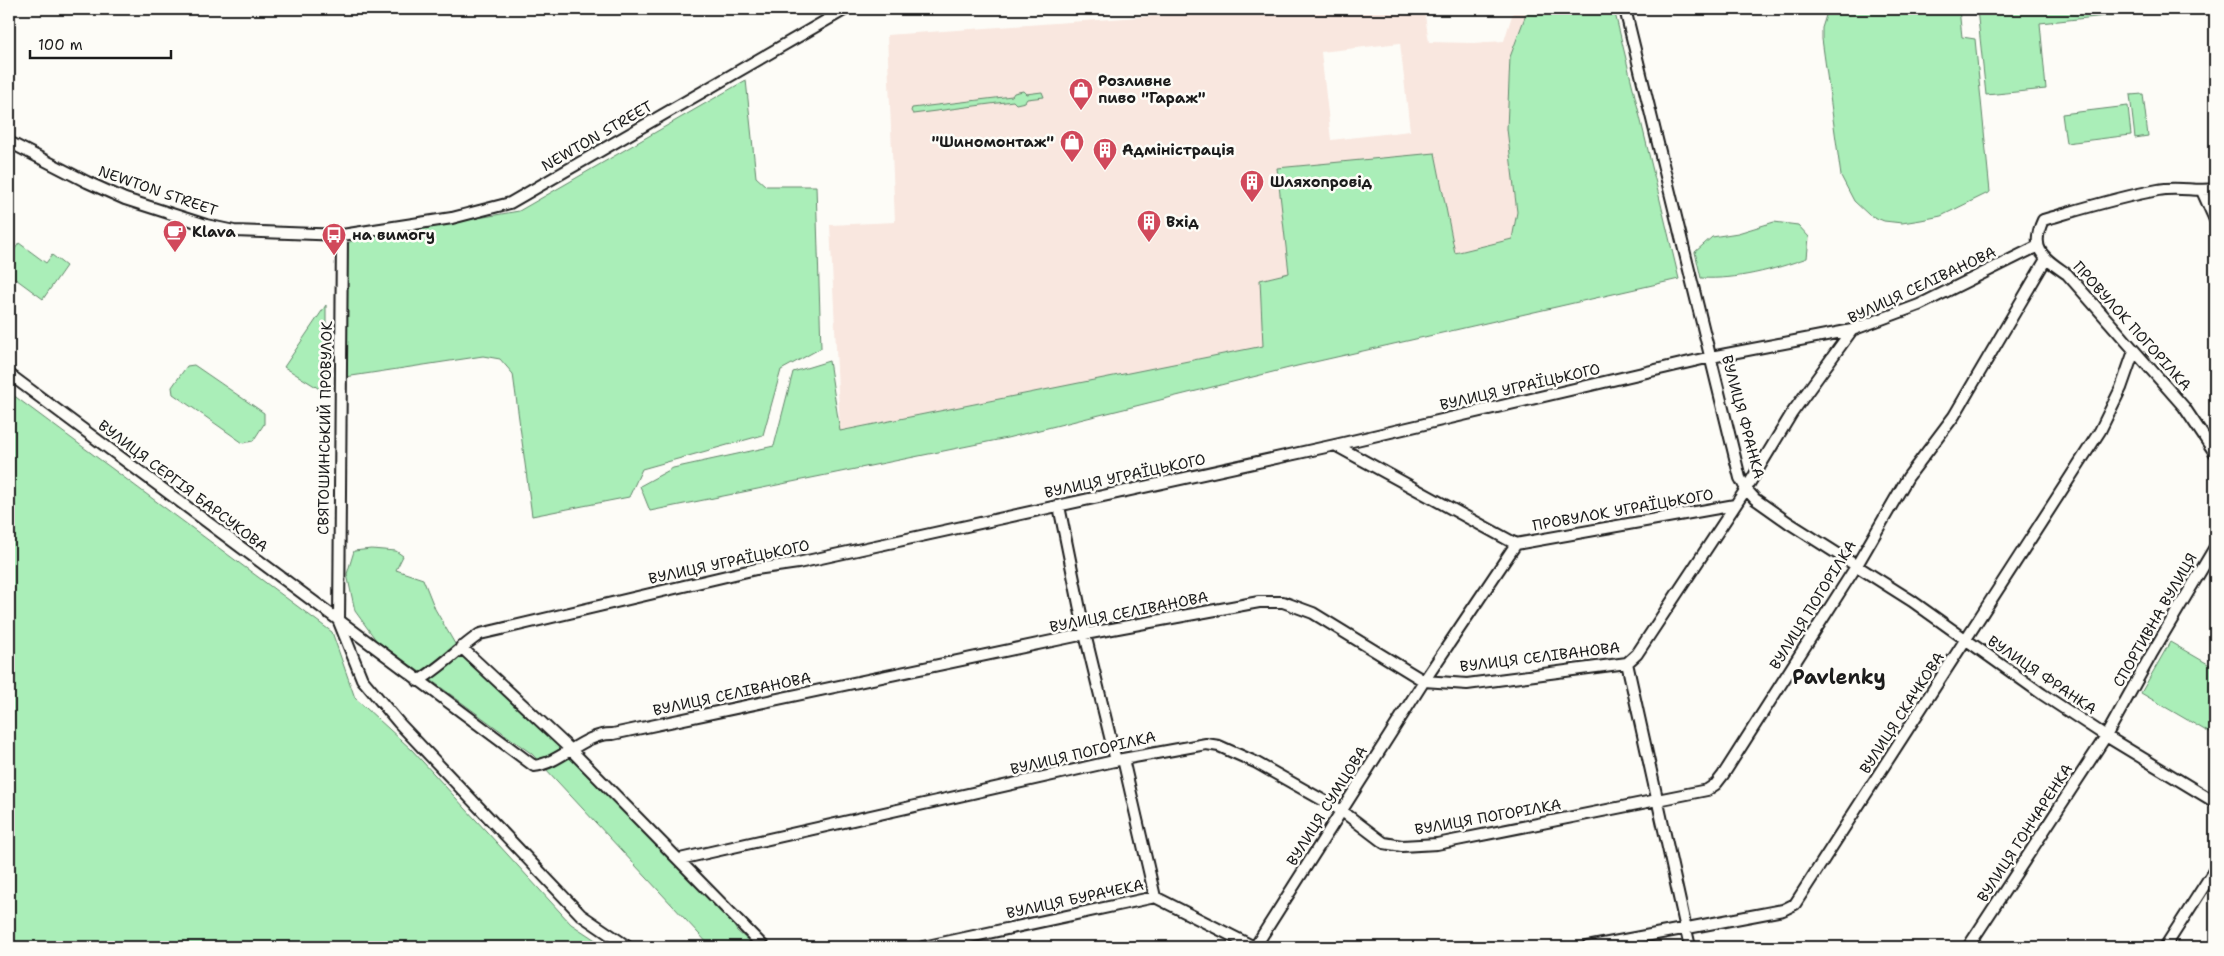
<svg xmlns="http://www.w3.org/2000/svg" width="2224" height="956" font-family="'Shantell Sans',sans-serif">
  <rect width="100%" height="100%" fill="#fdfcf7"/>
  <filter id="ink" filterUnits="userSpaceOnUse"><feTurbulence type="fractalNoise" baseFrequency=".02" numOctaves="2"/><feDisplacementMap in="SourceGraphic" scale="10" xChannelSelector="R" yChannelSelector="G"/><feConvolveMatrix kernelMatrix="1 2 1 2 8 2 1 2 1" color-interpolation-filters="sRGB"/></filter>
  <g filter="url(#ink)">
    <!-- built -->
    <path fill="#f9e7df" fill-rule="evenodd" d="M1167,9H1424L1429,42L1473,43L1504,41L1514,9H1528L1510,57L1507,129L1517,212L1512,239L1455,254L1277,168L1289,273L1260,280L1263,346L840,431L830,225L895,222L887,35L1167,15ZM1400,43L1410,131L1331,140L1321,52Z"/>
    <!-- green -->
    <path fill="#aaeeb8" stroke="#63856a" d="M1528,9H1614L1679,279L1297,366L1007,438L650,511L640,486L673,468L774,446L793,372L829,361L840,431L1263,346L1260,280L1289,273L1277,168L1435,153L1455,253L1512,239L1517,212L1507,129L1510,57Z
      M1828,9H1959L1962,37L1975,39L1990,192L1941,216L1921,220L1902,223L1884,221L1869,215L1854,201L1841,176L1822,39V28Z
      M1977,9H2151L2152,11L2040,23L2046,89L1986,95Z
      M746,80L756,177L766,186H816L821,348L781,370L763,435L642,469L629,497L532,516L513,374L500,359L483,356L345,377L346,244L356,239L519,211Z
      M1023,91L1026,94L1042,92L1044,97L1027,99L1025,102L1016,104L1013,101L913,114L911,111L912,108L1012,96L1014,93Z
      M2143,94L2148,136L2135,138L2130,95Z
      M2128,106L2131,135L2066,143L2062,114Z
      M1774,222L1798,225L1809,237L1807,258C1773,270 1737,280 1701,278L1695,252L1712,237L1738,233Z
      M19,243L46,263L52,255L66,266L43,299L9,274V258Z
      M326,305V393L284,367Z
      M194,365L264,413V424L253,441L243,443L173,394L172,387L187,366Z
      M9,392L332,632L355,698L412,750L571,924L606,947H9Z
      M371,549L396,551L403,556L396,570L423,579L435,609L455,644L524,705L728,916L737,931L756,947H711L532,754L376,640L355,611L347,574L354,551Z
      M2170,642L2215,668V736L2141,693Z"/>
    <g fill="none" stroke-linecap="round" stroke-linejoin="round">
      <defs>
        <path id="minor" d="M1625,9L1740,478L1746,489L1755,499L1789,523L1912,601L2042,694L2106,736L2215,802
          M9,142L87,182L125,199L206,225L234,231L342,235L452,218L510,203L846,9
          M2215,189C2196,192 2178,186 2158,190C2119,197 2081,209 2043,220C2029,250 2044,258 2067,274L2184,407L2215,453
          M2202,191L2215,220
          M342,235L339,622L362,679L399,723L581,915L628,947
          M9,374L534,766C562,763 583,733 613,734L1085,634L1259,602H1283L1313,613L1424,681L1467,684L1627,663L1637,654L1746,489L1792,413L1852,330L1919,305L2038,246
          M1059,506L1085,634L1116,761
          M1516,544L1735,505
          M461,647L570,749L764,947
          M1627,663L1690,947
          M418,681C441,668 459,648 480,634L756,569L798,563L1335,445L1711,357L1852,330
          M1123,759L1155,897
          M680,859L1123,759L1206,744L1219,746L1255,762L1342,811L1384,843L1402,846L1437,844L1707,790L1716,784L1723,775L1857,565L1908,477L1954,416L2046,259
          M923,947L1155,897L1254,947
          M1255,947L1424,681L1516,544L1335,445
          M1587,947L1783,910L1795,904L2100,431L2121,388L2134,351
          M1968,947L2106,736L2151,655L2215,547
          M2165,947L2215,869"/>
      </defs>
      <!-- minor casing -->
      <use href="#minor" stroke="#1c1c1c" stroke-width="14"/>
      <!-- minor -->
      <use href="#minor" stroke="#fdfcf7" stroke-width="10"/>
    </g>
  </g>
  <!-- icons -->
  <defs>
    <symbol id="shop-pin" viewBox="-11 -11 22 30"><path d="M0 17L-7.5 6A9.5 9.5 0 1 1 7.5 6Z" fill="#d1495b" stroke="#fdfcf7"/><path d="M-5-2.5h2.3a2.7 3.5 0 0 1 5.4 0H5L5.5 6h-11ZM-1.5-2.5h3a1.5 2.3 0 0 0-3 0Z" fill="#fff"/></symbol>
    <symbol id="building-pin" viewBox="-11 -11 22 30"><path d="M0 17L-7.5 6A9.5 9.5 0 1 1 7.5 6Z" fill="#d1495b" stroke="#fdfcf7"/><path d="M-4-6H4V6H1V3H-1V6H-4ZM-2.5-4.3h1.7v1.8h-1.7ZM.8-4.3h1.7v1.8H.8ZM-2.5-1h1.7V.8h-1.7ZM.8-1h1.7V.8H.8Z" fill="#fff"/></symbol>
    <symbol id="cafe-pin" viewBox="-11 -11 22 30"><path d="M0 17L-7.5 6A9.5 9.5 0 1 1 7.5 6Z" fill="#d1495b" stroke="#fdfcf7"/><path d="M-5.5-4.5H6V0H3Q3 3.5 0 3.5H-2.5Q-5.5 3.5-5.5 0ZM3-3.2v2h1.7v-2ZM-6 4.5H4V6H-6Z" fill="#fff"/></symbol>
    <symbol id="bus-pin" viewBox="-11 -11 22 30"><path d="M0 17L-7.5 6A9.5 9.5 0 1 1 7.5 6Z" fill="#d1495b" stroke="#fdfcf7"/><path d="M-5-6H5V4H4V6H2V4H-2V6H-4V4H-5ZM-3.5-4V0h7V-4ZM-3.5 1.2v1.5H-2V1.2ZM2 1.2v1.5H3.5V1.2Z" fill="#fff"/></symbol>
  </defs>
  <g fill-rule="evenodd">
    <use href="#shop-pin" x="1067" y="76" width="28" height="38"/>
    <use href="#shop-pin" x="1058" y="128" width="28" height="38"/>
    <use href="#building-pin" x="1091" y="136" width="28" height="38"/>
    <use href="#building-pin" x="1238" y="168" width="28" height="38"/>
    <use href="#building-pin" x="1135" y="208" width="28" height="38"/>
    <use href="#cafe-pin" x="161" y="218" width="28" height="38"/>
    <use href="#bus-pin" x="320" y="221" width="28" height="38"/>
  </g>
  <g text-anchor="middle" stroke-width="5" stroke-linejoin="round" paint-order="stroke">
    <!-- poi labels -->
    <g font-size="15" font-weight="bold" fill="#1c1c1c" stroke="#fdfcf7" text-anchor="start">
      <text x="1098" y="86">Розливне<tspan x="1098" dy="17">пиво "Гараж"</tspan></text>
      <text x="1054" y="147" text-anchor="end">"Шиномонтаж"</text>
      <text x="1122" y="155">Адміністрація</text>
      <text x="1270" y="187">Шляхопровід</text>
      <text x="1166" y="227">Вхід</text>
      <text x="192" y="237">Klava</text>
      <text x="352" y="240">на вимогу</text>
    </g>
    <!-- street labels -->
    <g font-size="15" fill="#1c1c1c" stroke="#fdfcf7">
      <text transform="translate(597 136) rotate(-30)" y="5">NEWTON STREET</text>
      <text transform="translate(158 191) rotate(19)" y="5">NEWTON STREET</text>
      <text transform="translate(1922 285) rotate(-25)" y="5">ВУЛИЦЯ СЕЛІВАНОВА</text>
      <text transform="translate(2132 326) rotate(48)" y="5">ПРОВУЛОК ПОГОРІЛКА</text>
      <text transform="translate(1520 387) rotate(-13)" y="5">ВУЛИЦЯ УГРАЇЦЬКОГО</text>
      <text transform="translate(1743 417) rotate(75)" y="5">ВУЛИЦЯ ФРАНКА</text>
      <text transform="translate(325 428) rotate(-89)" y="5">СВЯТОШИНСЬКИЙ ПРОВУЛОК</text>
      <text transform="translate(1125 476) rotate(-12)" y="5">ВУЛИЦЯ УГРАЇЦЬКОГО</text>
      <text transform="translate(183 486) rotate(37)" y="5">ВУЛИЦЯ СЕРГІЯ БАРСУКОВА</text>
      <text transform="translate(1623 510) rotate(-10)" y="5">ПРОВУЛОК УГРАЇЦЬКОГО</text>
      <text transform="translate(729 562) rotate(-12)" y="5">ВУЛИЦЯ УГРАЇЦЬКОГО</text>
      <text transform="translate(1813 605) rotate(-58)" y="5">ВУЛИЦЯ ПОГОРІЛКА</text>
      <text transform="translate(1129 612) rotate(-11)" y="5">ВУЛИЦЯ СЕЛІВАНОВА</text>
      <text transform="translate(2155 620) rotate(-60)" y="5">СПОРТИВНА ВУЛИЦЯ</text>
      <text transform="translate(1540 657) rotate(-7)" y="5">ВУЛИЦЯ СЕЛІВАНОВА</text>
      <text transform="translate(2042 675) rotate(34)" y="5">ВУЛИЦЯ ФРАНКА</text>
      <text transform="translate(732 694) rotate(-12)" y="5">ВУЛИЦЯ СЕЛІВАНОВА</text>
      <text transform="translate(1902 713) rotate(-57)" y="5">ВУЛИЦЯ СКАЧКОВА</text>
      <text transform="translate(1083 753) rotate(-13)" y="5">ВУЛИЦЯ ПОГОРІЛКА</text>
      <text transform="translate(1327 806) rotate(-58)" y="5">ВУЛИЦЯ СУМЦОВА</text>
      <text transform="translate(1488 817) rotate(-10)" y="5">ВУЛИЦЯ ПОГОРІЛКА</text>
      <text transform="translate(2025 833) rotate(-57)" y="5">ВУЛИЦЯ ГОНЧАРЕНКА</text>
      <text transform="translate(1075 899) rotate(-12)" y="5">ВУЛИЦЯ БУРАЧЕКА</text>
    </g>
    <!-- district labels -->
    <g font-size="20" font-weight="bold" fill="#1c1c1c" stroke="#fdfcf7">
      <text x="1839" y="684">Pavlenky</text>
    </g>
  </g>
  <!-- margin -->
  <rect width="2224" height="956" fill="none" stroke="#fdfcf7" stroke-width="30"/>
  <rect x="15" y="15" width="2194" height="926" fill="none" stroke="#1c1c1c" stroke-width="2" filter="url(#ink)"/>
  <!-- scale -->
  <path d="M30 50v8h141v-8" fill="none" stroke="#1c1c1c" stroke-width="2.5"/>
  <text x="38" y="50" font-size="15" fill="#1c1c1c" stroke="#fdfcf7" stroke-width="4" paint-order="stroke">100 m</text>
</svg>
